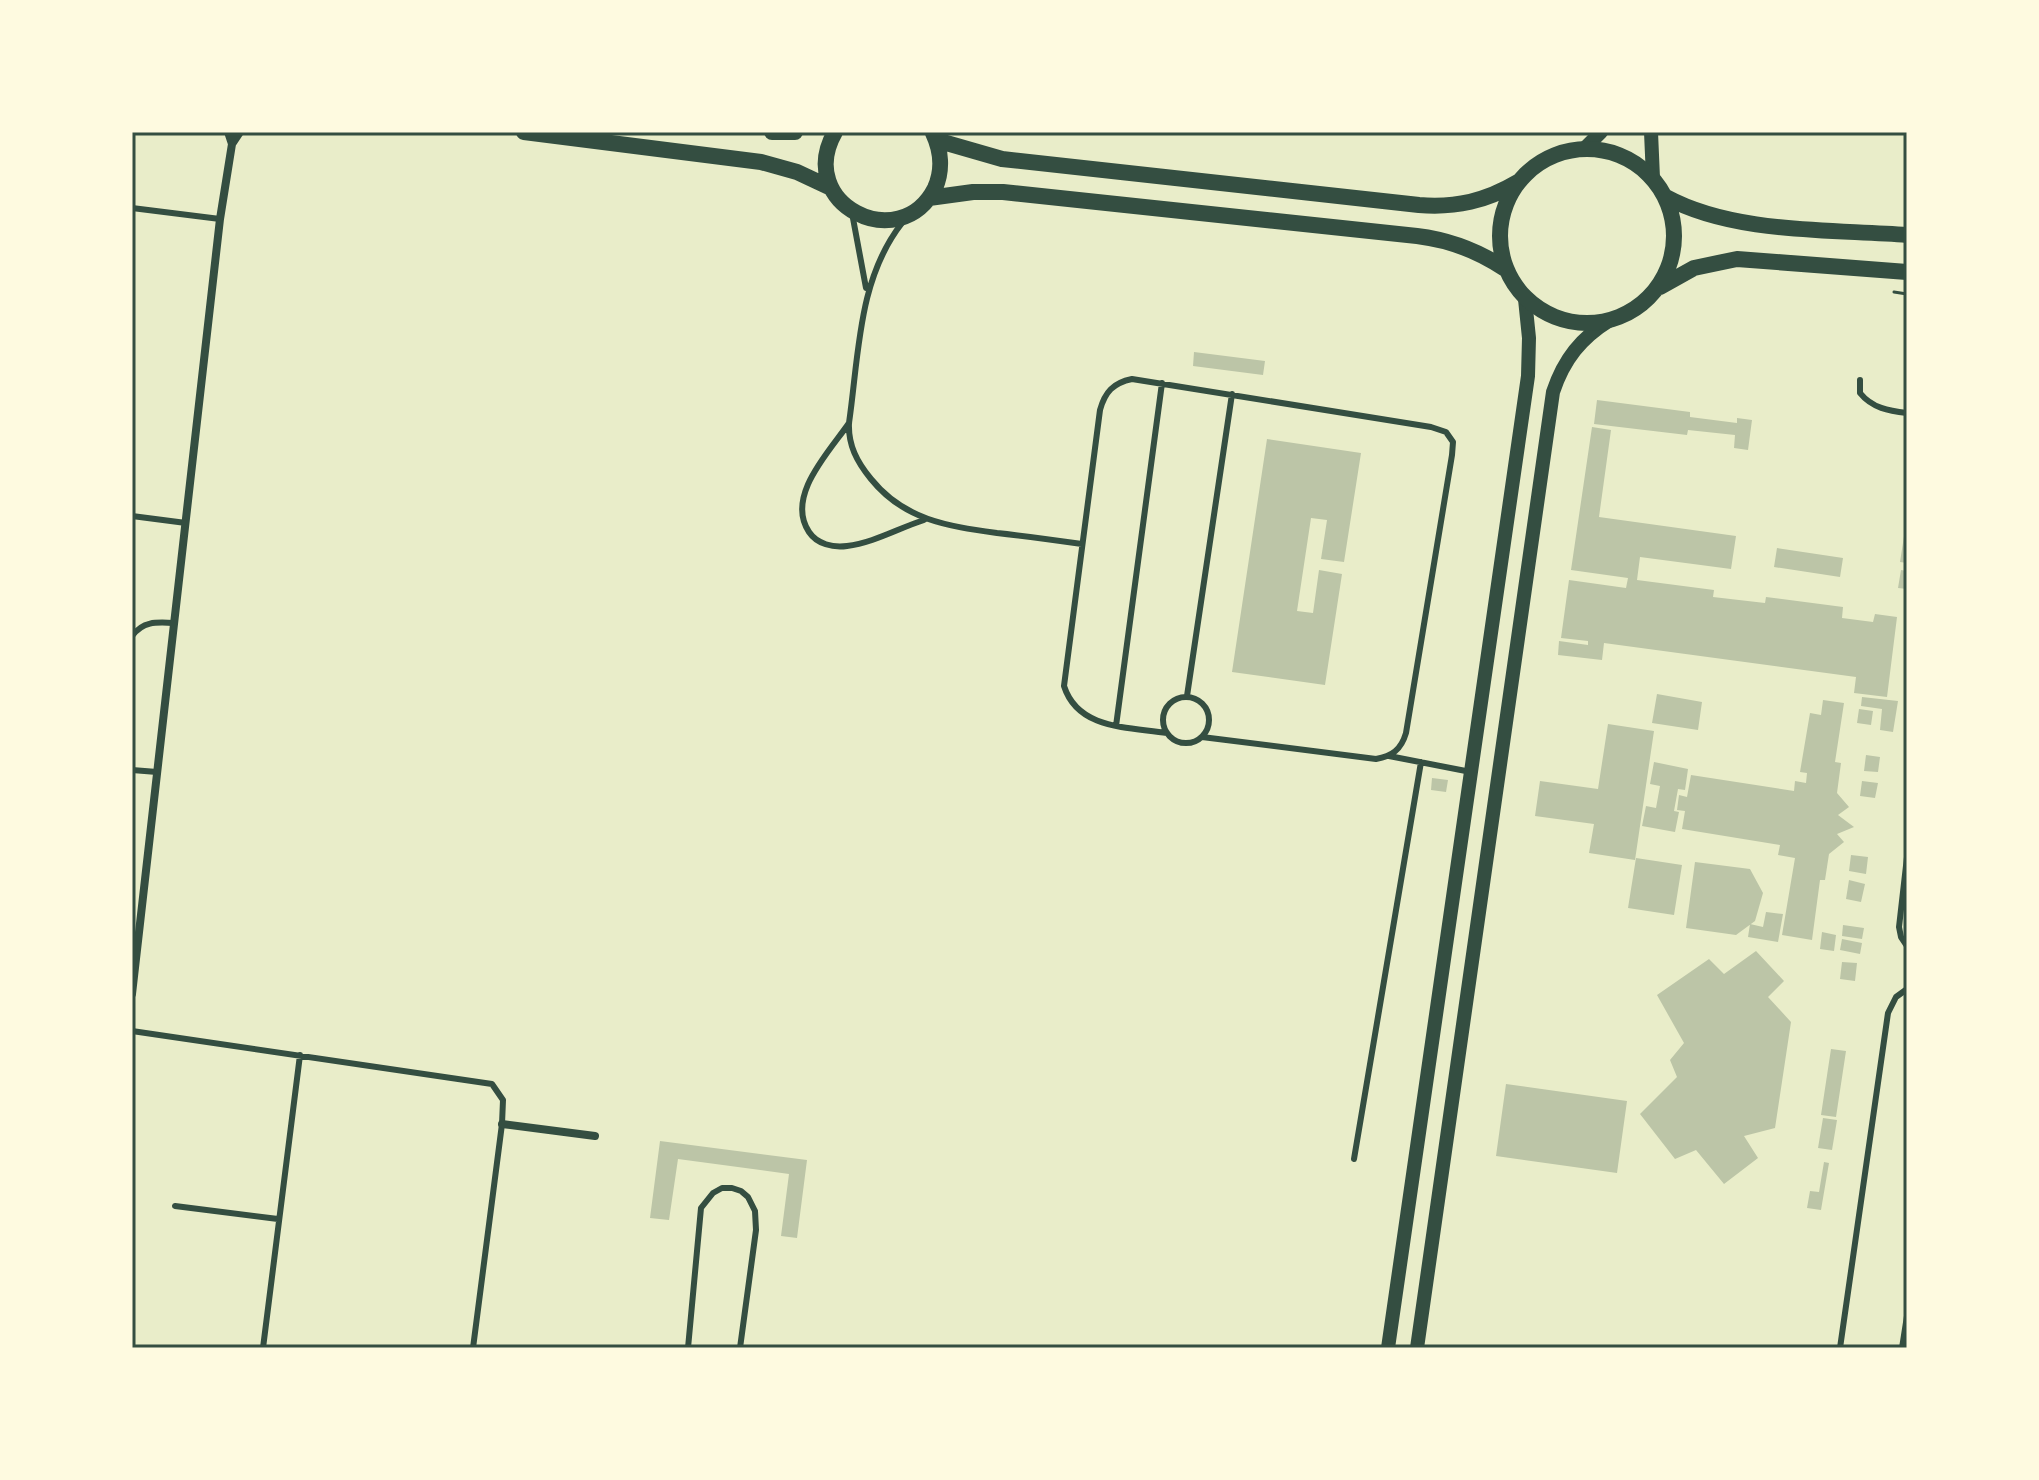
<svg xmlns="http://www.w3.org/2000/svg" width="2039" height="1480" font-family="'Source Sans 3',sans-serif">
  <rect width="100%" height="100%" fill="#e9edc9"/>
  <!-- building -->
  <path fill="#bcc5a7" d="M1194,352L1265,361L1263,375L1193,366Z
    M1597,400L1690,412V417L1737,423V418L1752,420L1748,450L1734,448L1735,435L1688,430L1687,435L1594,424Z
    M1592,427L1611,430L1599,517L1736,536L1731,569L1640,557L1637,580L1714,590L1713,597L1765,603L1766,597L1843,607L1842,618L1873,622L1875,614L1897,617L1887,697L1854,693L1856,677L1604,643L1602,660L1558,655L1559,641L1588,645V641L1561,638L1569,580L1626,588L1628,578L1571,570Z
    M1267,439L1361,453L1344,562L1321,559L1327,520L1311,518L1297,611L1313,613L1319,570L1342,574L1325,685L1232,672Z
    M1905,530L1907,531V563L1900,562Z
    M1777,548L1843,558L1840,577L1774,567Z
    M1901,570L1907,571V589L1898,588Z
    M1657,694L1702,702L1698,730L1652,723Z
    M1862,697L1898,701L1893,732L1880,730L1882,709L1861,706Z
    M1823,700L1844,703L1835,762L1841,763L1837,793L1849,807L1838,815L1854,827L1837,834L1844,842L1829,854L1825,880H1820L1812,940L1782,935L1795,858L1778,855L1780,845L1682,829L1685,811L1677,810L1679,795L1687,797L1691,775L1794,791L1795,781L1806,783L1807,773L1800,772L1810,713L1821,715Z
    M1859,709L1873,711L1871,725L1857,723Z
    M1608,724L1654,731L1635,860L1589,853L1594,824L1535,816L1540,781L1598,789Z
    M1866,755L1880,757L1878,772L1864,771Z
    M1654,762L1688,769L1685,790L1678,789L1674,811L1679,812L1675,832L1642,826L1646,806L1656,808L1660,786L1650,784Z
    M1432,778L1448,780L1446,792L1431,790Z
    M1862,781L1878,783L1875,798L1860,796Z
    M1851,855L1868,857L1866,874L1849,871Z
    M1636,858L1682,865L1674,915L1628,908Z
    M1695,862L1750,869L1763,893L1755,921L1736,935L1686,928Z
    M1849,880L1865,884L1861,902L1846,899Z
    M1766,912L1783,914L1778,942L1748,937L1750,924L1763,927Z
    M1843,925L1864,928L1862,939L1842,936Z
    M1822,932L1836,935L1834,951L1820,949Z
    M1842,939L1862,943L1860,954L1840,950Z
    M1756,951L1784,981L1768,997L1791,1022L1775,1128L1744,1136L1758,1158L1724,1184L1696,1150L1675,1159L1640,1114L1677,1077L1670,1060L1684,1043L1657,995L1709,959L1724,974Z
    M1842,962L1857,963L1855,981L1840,979Z
    M1831,1049L1846,1051L1836,1117L1821,1115Z
    M1506,1084L1627,1101L1617,1173L1496,1156Z
    M1823,1118L1837,1120L1832,1150L1818,1148Z
    M660,1141L807,1160L797,1238L781,1236L789,1174L678,1159L669,1220L650,1218Z
    M1824,1162L1829,1163L1821,1210L1807,1208L1810,1191L1819,1192Z"/>
  <g fill="none" stroke-linecap="round" stroke-linejoin="round">
    <!-- path -->
    <path stroke="#344e41" stroke-width="3" d="M1894,292L1907,294"/>
    <!-- service -->
    <path stroke="#344e41" stroke-width="6" d="M132,208L220,219
      M852,213L866,288
      M902,223C858,279 859,354 849,423C848,445 857,462 871,479C904,520 947,526 997,533C1025,536 1054,540 1082,544
      M1860,380V393C1872,408 1889,411 1907,413
      M849,423C830,451 785,496 809,532C817,544 833,548 847,546C873,543 899,528 924,520
      M132,516L186,523
      M132,636C143,621 156,622 174,623
      M1187,696L1232,394
      M1163 720a23 23 0 1 1 46 0a23 23 0 1 1-46 0Z
      M1116,726L1162,383
      M1167,733C1129,727 1078,730 1064,686L1100,410C1105,392 1113,383 1132,379L1431,427L1446,432L1453,442L1452,455L1406,733C1401,750 1392,756 1376,759L1202,737
      M1389,756L1471,772
      M132,770L157,772
      M1907,857L1899,927L1901,937L1907,946
      M132,1031L492,1084L503,1100L502,1124L473,1348
      M1354,1159L1421,762
      M175,1206L278,1219
      M263,1348L300,1055
      M688,1348L701,1208L713,1193L722,1188H732L741,1191L748,1197L755,1211L756,1230L740,1348
      M1840,1348L1888,1013L1896,997L1907,989
      M1902,1348L1907,1316"/>
    <!-- minor -->
    <path stroke="#344e41" stroke-width="8" d="M228,132L232,144
      M132,994L220,219L232,144L240,132
      M502,1124L595,1136"/>
    <!-- tertiary -->
    <path stroke="#344e41" stroke-width="14" d="M1651,132L1653,178
      M1585,148L1601,132
      M1388,1348L1528,376L1529,338L1525,299
      M1417,1348L1553,392C1564,359 1581,338 1610,320"/>
    <!-- secondary -->
    <path stroke="#344e41" stroke-width="16" d="M524,132L761,162L797,172L829,187
      M772,132H795
      M835,132C794,204 900,257 935,188C943,170 941,150 933,133
      M936,140L1002,159L1419,205C1456,208 1486,201 1518,182
      M1500 236a87 87 0 1 1 174 0a87 87 0 1 1-174 0Z
      M1666,197C1734,234 1830,229 1907,235
      M929,198L973,192H1003L1417,236C1450,240 1477,250 1505,269
      M1660,287L1694,268L1737,259L1907,272"/>
  </g>
  <!-- border -->
  <rect width="2039" height="1480" fill="none" stroke="#fefae0" stroke-width="268"/>
  <rect x="134" y="134" width="1771" height="1212" fill="none" stroke="#344e41" stroke-width="3"/>
</svg>
